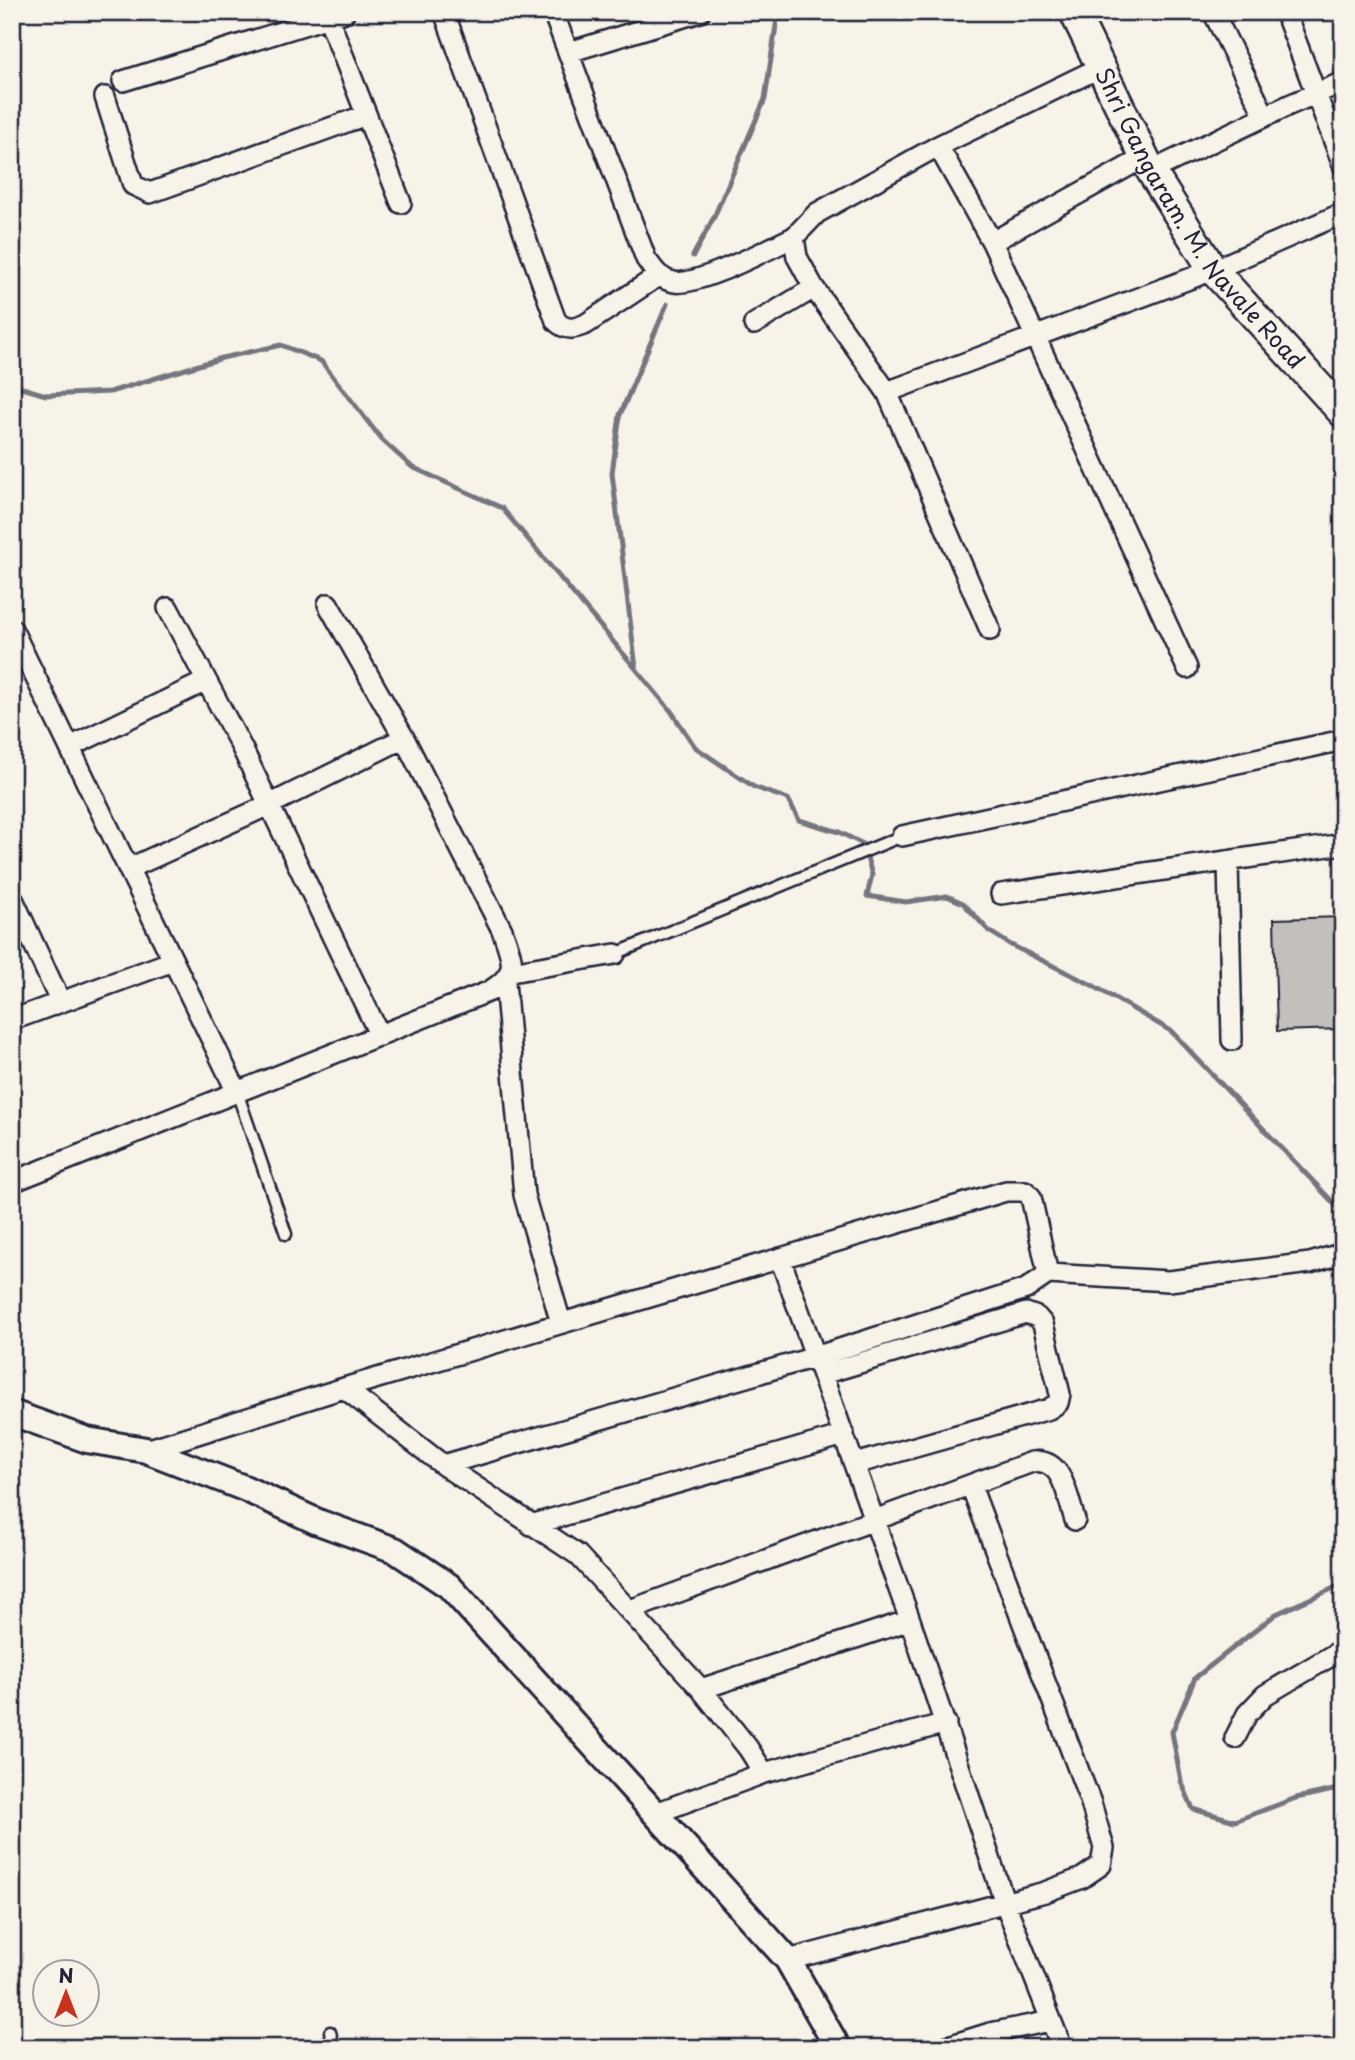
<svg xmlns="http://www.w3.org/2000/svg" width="1355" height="2060" font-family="'Playpen Sans',sans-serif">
  <rect width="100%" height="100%" fill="#f7f3e8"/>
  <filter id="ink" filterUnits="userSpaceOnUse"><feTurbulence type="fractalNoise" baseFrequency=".0143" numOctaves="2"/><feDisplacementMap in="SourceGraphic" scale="14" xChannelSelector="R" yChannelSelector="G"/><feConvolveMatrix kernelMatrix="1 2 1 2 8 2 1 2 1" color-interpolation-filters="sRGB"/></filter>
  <g filter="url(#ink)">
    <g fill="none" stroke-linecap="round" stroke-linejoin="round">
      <!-- stream -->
      <path stroke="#76747f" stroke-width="5" d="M693,256L714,217L765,99L778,12
        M12,385L46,395L110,392L222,358L281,345L321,361L382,440L412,467L502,508L671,711L695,747L754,787L788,799L799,820L839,832L863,844L872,875L867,896L906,902L947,896L963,903L989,931L1011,945L1092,985L1171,1031L1343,1213
        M636,668L612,473L620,415L667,304
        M1343,1584L1276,1614L1195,1678L1172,1732L1181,1781L1193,1809L1235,1821L1296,1798L1343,1788"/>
    </g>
    <!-- building -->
    <path fill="#c2bfbd" stroke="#22223b" stroke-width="2" d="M1343,917V1029L1277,1031L1274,919Z"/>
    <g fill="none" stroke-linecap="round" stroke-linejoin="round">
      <defs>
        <path id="service" d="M615,954L902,836
          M237,1092L286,1234
          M330,2032L334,2048"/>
        <path id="minor" d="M444,12L556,321C566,331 574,329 586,324L658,276
          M553,12L646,259C654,270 659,279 674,282C697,287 770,248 794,237
          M1213,12L1265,116
          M1285,12L1343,165
          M328,17L401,203
          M569,52L700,12
          M123,81L345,12
          M105,97L133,185L150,193L366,115
          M938,146L992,242L1187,668
          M1151,171L1289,105L1343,82
          M992,242L1145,157
          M754,324L814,288
          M887,392L1213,270L1343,213
          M168,608L242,748L380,1036
          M12,629L237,1092
          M990,630L887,392L814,288L797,257L794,237L817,213L938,146L1101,67
          M70,747L206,681
          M902,836L1343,740
          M1228,861L1232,1040
          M130,868L269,805L404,738
          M1001,894L1343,844
          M12,897L60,1001
          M511,972L615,954
          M505,982L524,1195L561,1323
          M12,1020L173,961
          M12,1182L490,991C520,972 513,961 502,930L404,738L328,604
          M780,1258L910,1620L1005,1903L1062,2048
          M1048,1274L1169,1281L1310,1263L1343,1253
          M823,1374L1026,1313L1037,1317L1043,1324L1060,1394L1058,1403L1049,1409L855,1464
          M344,1388L443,1465L578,1555L701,1689L748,1748L764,1773
          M146,1450L344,1388L1006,1191H1025L1031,1197L1048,1274L1026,1289L815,1357L443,1465
          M531,1525L844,1435
          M630,1610L1032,1462C1063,1457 1067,1496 1075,1520
          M701,1689L910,1620
          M1235,1738L1247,1714L1265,1695L1343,1649
          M656,1813L764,1773L946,1723
          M788,1960L1045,1892L1082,1878L1101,1865L1104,1848L1091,1803L971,1486
          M942,2048L990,2033L1051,2021"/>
        <path id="tertiary" d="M12,1413L87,1440L146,1450L244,1488L318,1522L395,1550L449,1586L788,1960L838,2048"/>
        <g id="secondary">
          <path id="s1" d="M1074,12L1151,171L1213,270L1343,413"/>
        </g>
      </defs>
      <!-- service casing -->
      <use href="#service" stroke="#22223b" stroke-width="15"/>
      <!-- minor casing -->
      <use href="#minor" stroke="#22223b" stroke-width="24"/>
      <!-- tertiary casing -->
      <use href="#tertiary" stroke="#22223b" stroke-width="30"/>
      <!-- secondary casing -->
      <use href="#secondary" stroke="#22223b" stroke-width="33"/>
      <!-- service -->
      <use href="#service" stroke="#f7f3e8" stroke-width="10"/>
      <!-- minor -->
      <use href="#minor" stroke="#f7f3e8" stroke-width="19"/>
      <!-- tertiary -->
      <use href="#tertiary" stroke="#f7f3e8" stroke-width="24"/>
      <!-- secondary -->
      <use href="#secondary" stroke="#f7f3e8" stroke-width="28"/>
    </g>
  </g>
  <g text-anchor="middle" stroke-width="5" stroke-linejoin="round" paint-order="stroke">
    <!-- street labels -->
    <g font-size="23" fill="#22223b" stroke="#f7f3e8">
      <text dy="8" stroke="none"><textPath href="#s1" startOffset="243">Shri Gangaram. M. Navale Road</textPath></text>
    </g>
  </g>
  <!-- margin -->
  <rect width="1355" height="2060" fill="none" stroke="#f7f3e8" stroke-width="42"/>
  <rect x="21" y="21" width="1313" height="2018" fill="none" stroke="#22223b" stroke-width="2.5" filter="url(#ink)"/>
  <!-- north arrow -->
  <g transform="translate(66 1993)"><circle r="33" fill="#f7f3e8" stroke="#a29fa3" stroke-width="2"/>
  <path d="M0-5L12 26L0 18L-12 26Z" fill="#c8321e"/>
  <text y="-10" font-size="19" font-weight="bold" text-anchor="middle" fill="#22223b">N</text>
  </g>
</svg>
